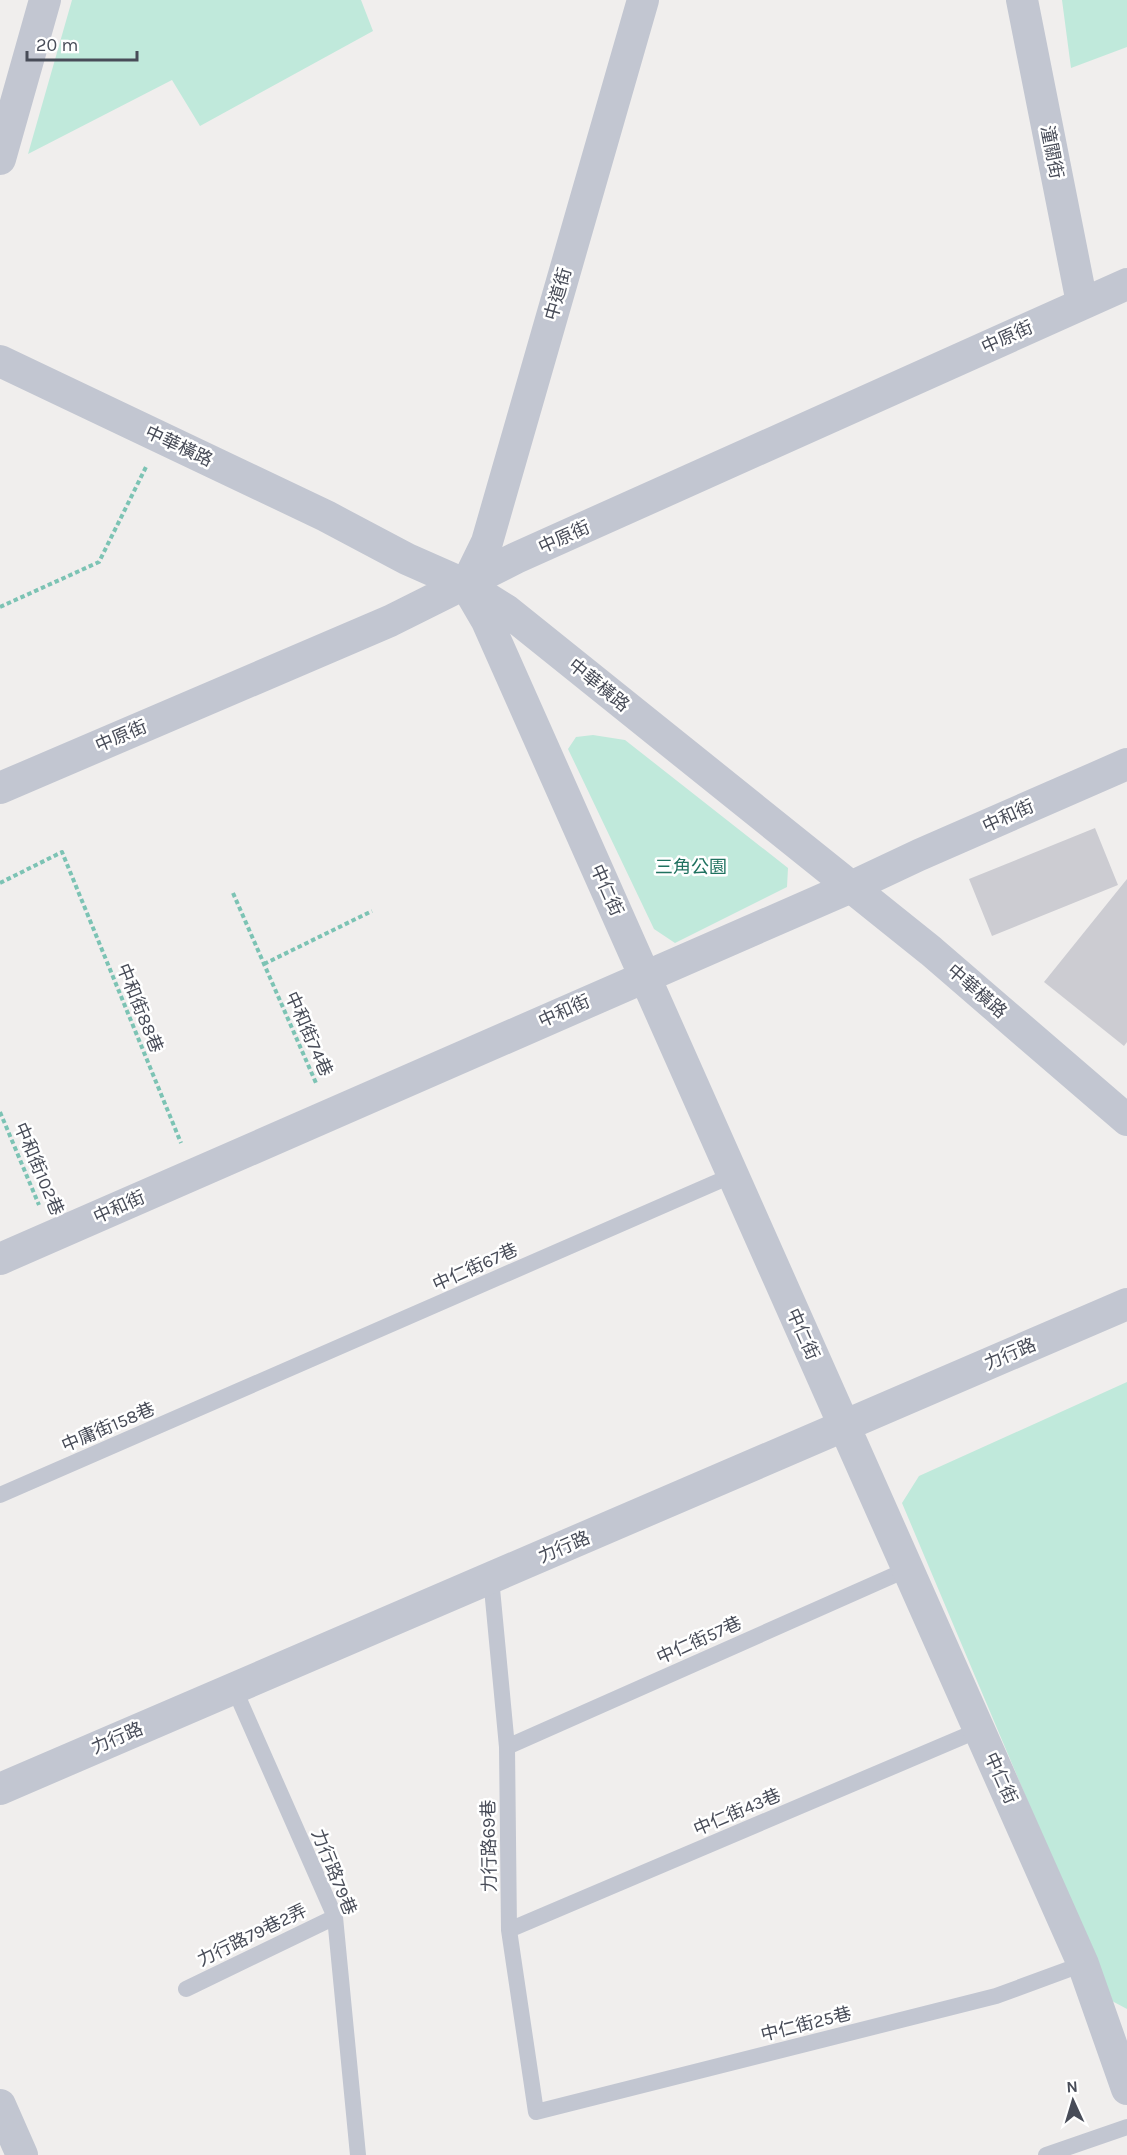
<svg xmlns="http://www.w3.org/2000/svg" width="1127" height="2155" font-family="Karla,'Noto Sans TC',sans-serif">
  <rect width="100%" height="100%" fill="#f0eeed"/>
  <!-- green -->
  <path fill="#c0e9db" d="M72,0H361L373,31L200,126L172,80L28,154Z
    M1062,0H1127V47L1071,68Z
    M593,735L625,740L788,868L787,887L675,943L654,929L568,749L576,737Z
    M1127,1382V2009L1112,2001L902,1503L919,1476Z"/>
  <!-- building -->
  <path fill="#ccccd2" d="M1095,828L1118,885L992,936L969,879Z
    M1127,879V1042L1124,1046L1044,982Z"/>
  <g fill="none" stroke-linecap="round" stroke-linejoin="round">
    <!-- path -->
    <path stroke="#7cc3b4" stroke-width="4" stroke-dasharray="4.5 3" stroke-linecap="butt" d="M0,607L99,562L146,467
      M0,883L62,852L181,1143
      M233,893L316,1083
      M264,964L372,911
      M0,1112L39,1205"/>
    <!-- lane -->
    <path stroke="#c2c6d1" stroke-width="16" d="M0,1495L733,1175
      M491,1578L507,1747L509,1930L536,2112L996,1996L1083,1964
      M234,1688L335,1917L358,2155
      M507,1747L908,1569
      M509,1930L979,1730
      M186,1989L335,1917
      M1046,2155L1127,2127"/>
    <!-- street -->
    <path stroke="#c2c6d1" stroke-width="32" d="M643,0L487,542L466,585L487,621L1083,1964L1127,2089
      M1022,0L1082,303
      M0,159L45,0
      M0,361L326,516L407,559L466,585L506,610L931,951L1127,1120
      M0,788L390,621L516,558L1127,284
      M0,1259L851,887L919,855L1127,764
      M0,1789L1127,1304
      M0,2105L22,2155"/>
  </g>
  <g text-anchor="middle" stroke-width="5" stroke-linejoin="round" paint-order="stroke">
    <!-- street labels -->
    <g font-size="18" fill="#484c58" stroke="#fff">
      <text transform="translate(1052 152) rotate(79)" y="6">潼關街</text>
      <text transform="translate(558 294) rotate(-74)" y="6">中道街</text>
      <text transform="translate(1007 337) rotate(-24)" y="6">中原街</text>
      <text transform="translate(179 446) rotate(25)" y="6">中華橫路</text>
      <text transform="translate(564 537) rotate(-24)" y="6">中原街</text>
      <text transform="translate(599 685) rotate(39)" y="6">中華橫路</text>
      <text transform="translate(121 736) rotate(-23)" y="6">中原街</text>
      <text transform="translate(1008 816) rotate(-24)" y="6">中和街</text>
      <text transform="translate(607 890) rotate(66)" y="6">中仁街</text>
      <text transform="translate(977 991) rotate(41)" y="6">中華橫路</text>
      <text transform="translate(140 1008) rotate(68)" y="6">中和街88巷</text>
      <text transform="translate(564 1011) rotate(-24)" y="6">中和街</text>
      <text transform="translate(309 1034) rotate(66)" y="6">中和街74巷</text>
      <text transform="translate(39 1169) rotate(67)" y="6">中和街102巷</text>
      <text transform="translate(119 1207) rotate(-24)" y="6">中和街</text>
      <text transform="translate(475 1267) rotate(-24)" y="6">中仁街67巷</text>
      <text transform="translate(803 1334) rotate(66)" y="6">中仁街</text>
      <text transform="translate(1010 1354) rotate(-23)" y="6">力行路</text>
      <text transform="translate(108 1427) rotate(-23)" y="6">中庸街158巷</text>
      <text transform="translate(564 1547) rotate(-23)" y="6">力行路</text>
      <text transform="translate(699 1640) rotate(-24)" y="6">中仁街57巷</text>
      <text transform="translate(117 1738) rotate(-23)" y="6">力行路</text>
      <text transform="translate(1001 1778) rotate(66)" y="6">中仁街</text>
      <text transform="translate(737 1812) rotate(-23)" y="6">中仁街43巷</text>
      <text transform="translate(489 1846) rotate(-91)" y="6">力行路69巷</text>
      <text transform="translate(334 1872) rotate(68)" y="6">力行路79巷</text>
      <text transform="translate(252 1935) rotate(-26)" y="6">力行路79巷2弄</text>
      <text transform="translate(806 2024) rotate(-14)" y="6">中仁街25巷</text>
    </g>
    <!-- park labels -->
    <g font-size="18" fill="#207260" stroke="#fff">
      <text x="691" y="873">三角公園</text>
    </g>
  </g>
  <!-- north arrow -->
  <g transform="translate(1073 2101) rotate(356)" stroke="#ffffff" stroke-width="4.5" paint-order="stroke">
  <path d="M0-4.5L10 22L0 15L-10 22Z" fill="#484c58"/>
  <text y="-9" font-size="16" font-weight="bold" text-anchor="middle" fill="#484c58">N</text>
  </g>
  <!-- scale -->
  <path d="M27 51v9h110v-9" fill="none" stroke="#484c58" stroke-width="3"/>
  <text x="36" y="51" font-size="18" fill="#484c58" stroke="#ffffff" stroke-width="4.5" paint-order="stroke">20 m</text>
</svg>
